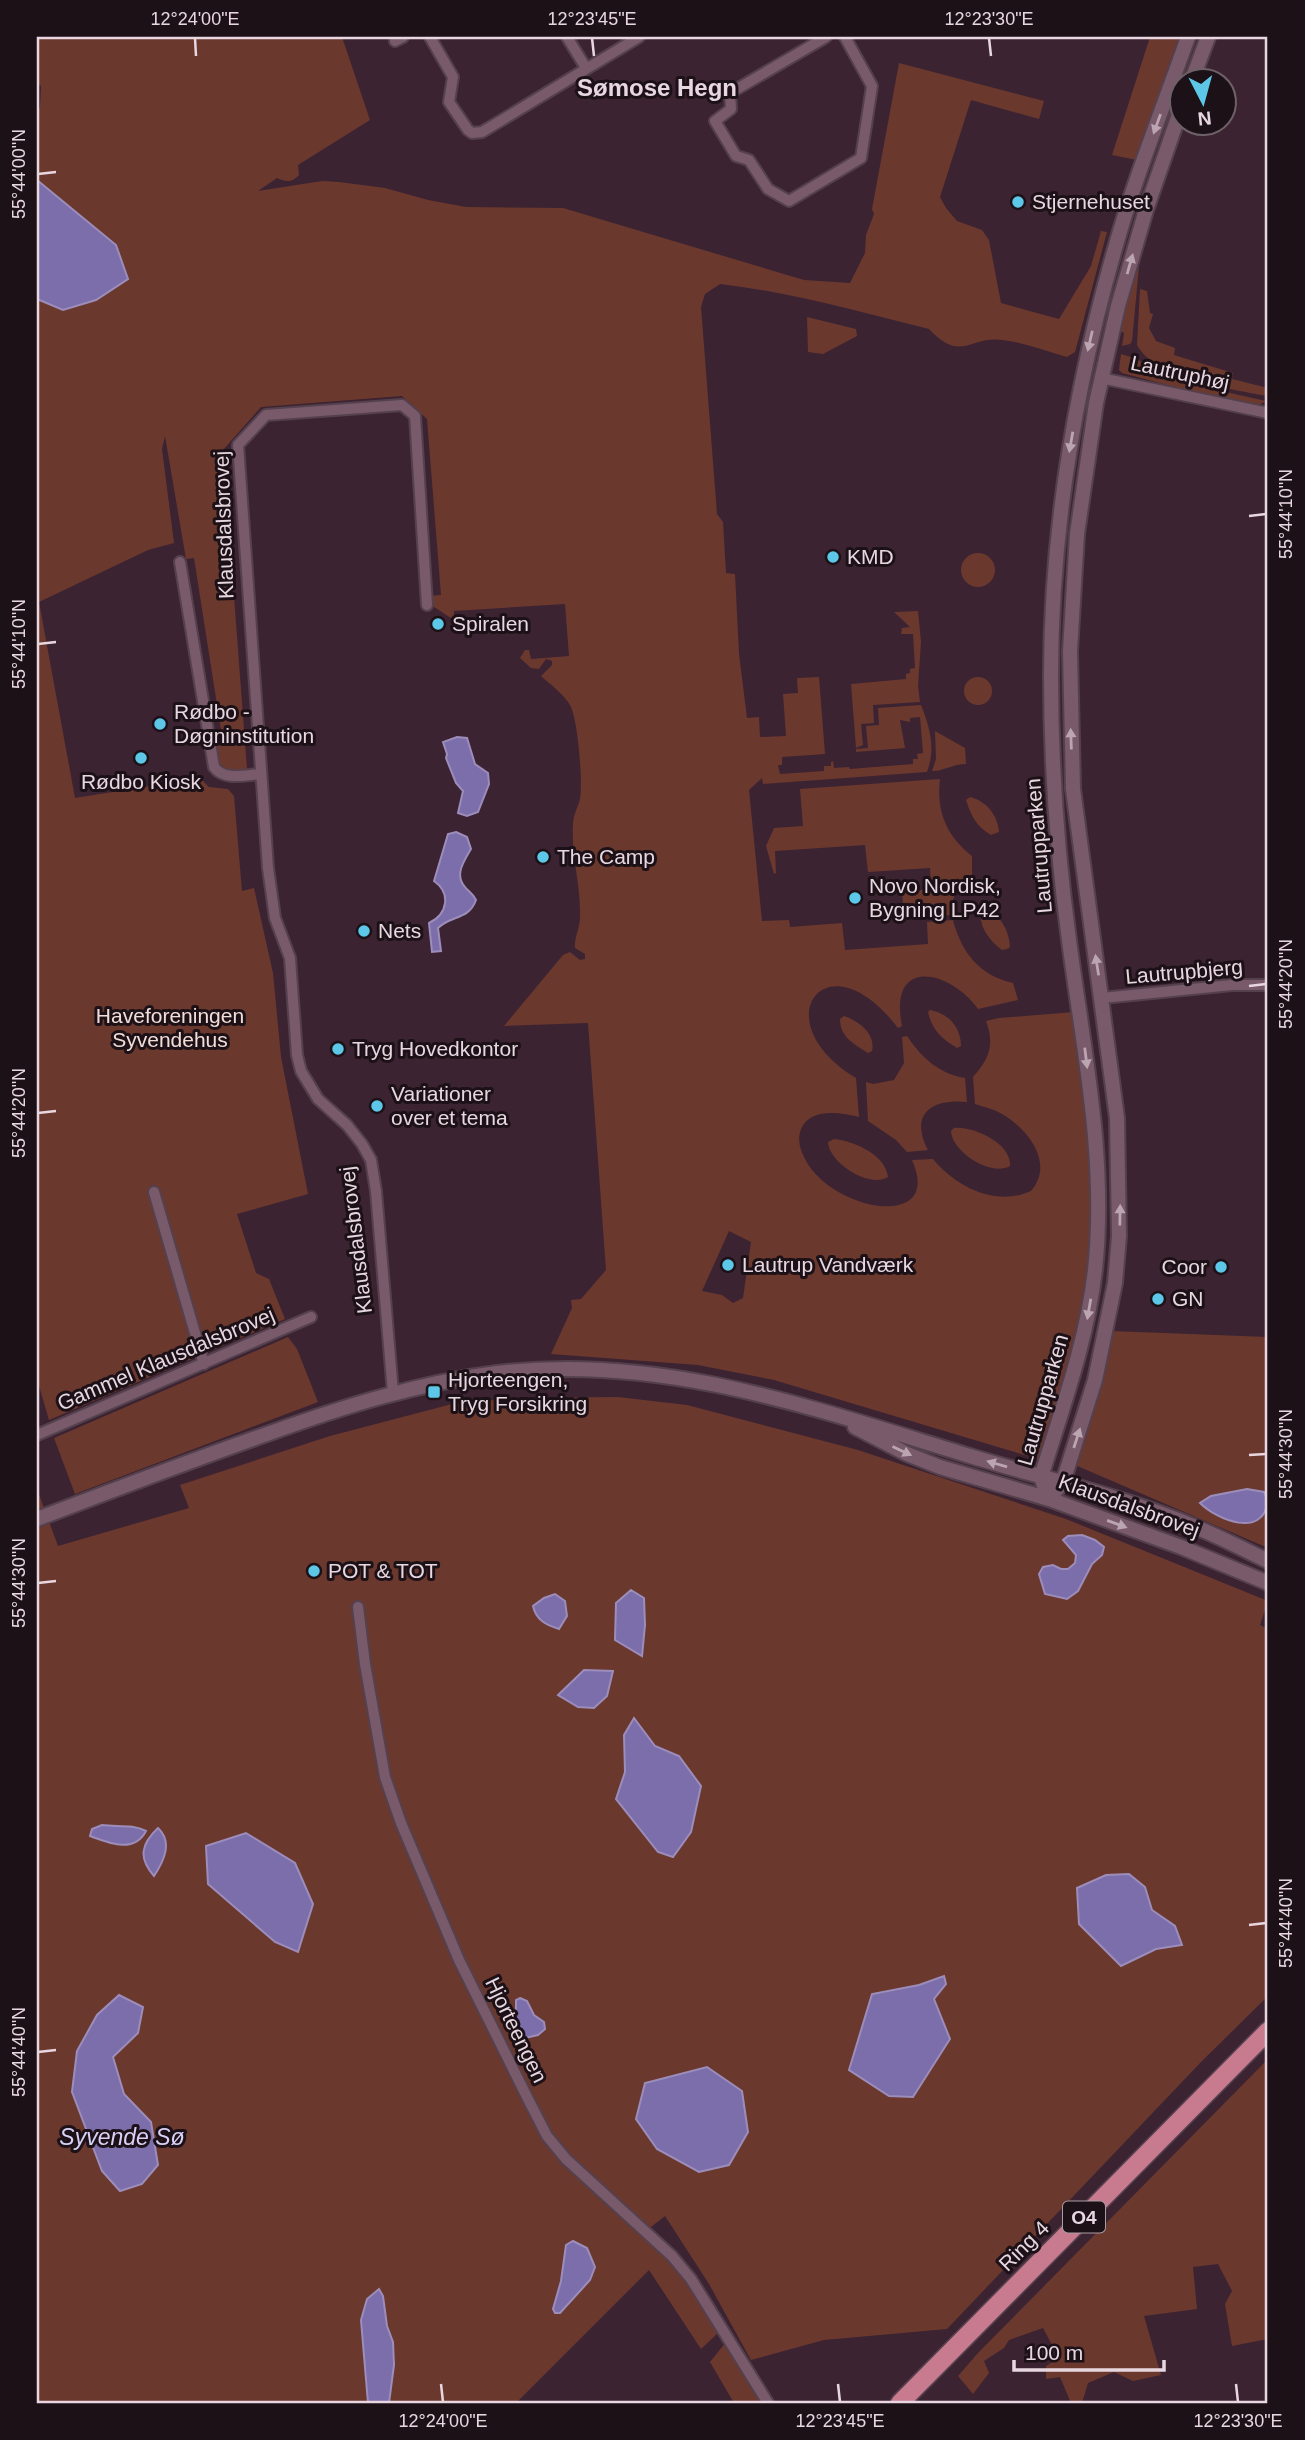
<svg xmlns="http://www.w3.org/2000/svg" width="1305" height="2440" font-family="Helvetica,sans-serif">
  <rect width="100%" height="100%" fill="#3c2332"/>
  <!-- green -->
  <path fill="#6b382e" fill-rule="evenodd" d="M37,37L39,39L342,37L370,120L298,165L299,175C292,183 286,182 277,178L258,191L322,181L339,182L385,188L428,200L466,207L563,208L804,280L850,283L865,253L866,235L874,214L872,209L899,63L1044,101L1039,119L971,100L940,197L946,208L957,221L982,230L989,240L1001,303L1059,319L1091,266L1101,231L1107,232L1075,352L1067,357C1046,351 1025,343 1003,340C969,335 962,364 929,329C860,312 790,292 720,284L705,294L701,307L717,514L723,522L726,573L735,574L739,654L747,718L759,717L760,737L786,736L783,694L798,693L797,678L819,677L825,754L782,757V765H778L780,774L824,771V766H831V762L833,761L834,768L849,767L850,769L913,764V759H918L917,754L923,753L920,717L910,718V722L900,720L905,748L856,752V749L868,748L866,726L879,725L878,708L921,705C930,728 936,748 927,772L763,784L762,778L749,790L762,921L789,920L790,927L842,923L845,950L928,944L927,922L953,920C961,952 980,976 1013,983L1018,1000L978,1009C950,970 888,956 902,1026L898,1028C826,933 762,1022 856,1078L859,1117C841,1113 811,1107 801,1129C797,1140 800,1149 805,1159C831,1211 944,1232 912,1160L933,1159C956,1187 996,1207 1031,1191C1055,1163 1028,1129 1002,1114C994,1109 984,1107 975,1104L973,1077C989,1059 995,1045 986,1021L999,1018L1074,1012L1090,1142L1092,1213L1088,1267L1074,1352L1038,1459L774,1380L698,1365L551,1354L572,1308L571,1300L581,1299L606,1270L588,1023L504,1026L563,955L570,952L580,960L585,959V954L575,948C574,938 580,928 580,917C581,886 571,855 573,825C573,815 578,807 580,799C583,781 578,723 571,707C565,695 551,685 541,676L552,665V661L546,659L539,669L531,668L520,658L525,650H529L531,659L569,656L565,604L454,611V620L431,605L430,596L441,595L427,419L402,396L261,407L223,450L247,769H227L220,764L216,745L223,743L194,558L186,559L165,436L162,449L174,543L148,550L39,602L75,798L200,778L209,787L228,789L234,796L242,891L254,888L273,973L281,1057L308,1194L237,1214L256,1273L269,1279L285,1319L49,1420L37,1379V299L63,310L116,245L37,180V111L40,107L41,86L37,83ZM729,1231L751,1242L743,1298L733,1303L722,1295L702,1291Z
    M1150,37H1180L1137,160L1112,155Z
    M1139,267L1132,341L1130,344L1122,346L1124,333L1118,330L1125,300Z
    M1140,289L1147,291L1150,313L1153,314L1149,328L1156,341L1175,348L1174,355L1233,373L1232,379L1268,388L1267,396C1231,389 1155,379 1137,345Z
    M807,317L856,329L857,336L823,354L808,352Z
    M1121,354L1134,358L1190,384L1266,401L1259,405L1197,393L1122,373L1119,370Z
    M961 570a17 17 0 1 1 34 0a17 17 0 1 1-34 0Z
    M918,611L921,642L918,686L920,702L873,705L874,723L861,724L863,745L856,748L851,684L906,679V674L910,673V669L915,668L913,634H901L902,628L910,627L894,612Z
    M964 691a14 14 0 1 1 28 0a14 14 0 1 1-28 0Z
    M935,731L965,748L966,764C953,764 944,771 932,771L936,759Z
    M940,779C936,810 946,836 972,856V876C957,886 951,896 952,915L904,918L902,892L931,889L930,868L868,872L865,845L775,851L776,873L774,874L766,846L774,828L803,826L800,789Z
    M970,797C987,801 998,816 999,832L991,835C977,827 971,816 966,800Z
    M987,908C1001,917 1009,930 1010,947L1007,949L1002,950C990,941 978,927 981,910Z
    M930,1010C948,1013 961,1027 961,1046L957,1048C942,1039 932,1030 928,1012Z
    M844,1016C859,1021 876,1034 872,1051L868,1053C854,1044 840,1037 840,1019Z
    M907,1036C922,1058 938,1073 965,1078L967,1102C932,1098 909,1114 928,1150L907,1152L896,1140L868,1121L866,1082L873,1084L894,1080L904,1063L902,1037Z
    M954,1128C974,1126 1012,1144 1010,1166C991,1177 952,1152 951,1131Z
    M834,1139C854,1141 886,1155 888,1177C870,1189 829,1163 828,1142Z
    M1111,1331L1268,1337V1548L1075,1465Z
    M288,1337L297,1349L318,1402L75,1494L54,1438Z
    M618,1397L687,1405L858,1450L1066,1519L1268,1601L1260,1625L1268,1629V1996L1201,2062L947,2329L824,2340L751,2360L709,2284L665,2216L642,2234L682,2276L718,2333L701,2349L649,2270L516,2403H37V1489L58,1546L189,1508L180,1485L330,1436L452,1404L515,1398Z
    M1268,2059V2339L1232,2346L1225,2304L1232,2291L1218,2264L1193,2267L1197,2309L1144,2316L1161,2375L1133,2381L1114,2372L1088,2383L1082,2403H1071L1060,2377L1046,2379V2366L1059,2358L1043,2328L1009,2340L1004,2348L984,2361L989,2373L973,2394L958,2376L978,2353Z
    M726,2342L762,2403H734L710,2362Z"/>
  <!-- water -->
  <path fill="#7c6dab" stroke="#9c8dbb" stroke-width="2" d="M37,180L116,245L128,279L96,300L63,310L37,299Z
    M457,737L467,738L475,764L488,773L489,784L478,812L467,816L458,813L463,791L456,783L446,758L447,754L443,742Z
    M456,832L467,837L471,849C464,861 454,875 465,887C469,892 473,893 476,900C469,920 451,915 438,928L441,951L432,952L429,923C448,914 451,893 434,881L448,834Z
    M1247,1489L1264,1492L1268,1501C1263,1539 1217,1520 1200,1503L1211,1496Z
    M1082,1535L1095,1540L1104,1547L1102,1555L1092,1564L1078,1591L1067,1599L1045,1594L1039,1574L1043,1567L1053,1565L1061,1569H1068L1075,1563L1076,1555L1063,1540L1068,1536Z
    M631,1590L644,1598L645,1625L642,1656L615,1640L616,1603Z
    M555,1594L565,1601L567,1616L559,1629C546,1625 536,1620 533,1606L544,1598Z
    M584,1670L613,1671L607,1696L594,1708L578,1707L558,1695Z
    M634,1718L655,1746L679,1756L701,1786L691,1832L673,1857L658,1852L616,1799L625,1772L624,1735Z
    M102,1825C117,1827 133,1824 146,1831C134,1854 109,1843 90,1836L92,1829Z
    M158,1828C173,1842 164,1861 154,1876C138,1858 141,1844 158,1828Z
    M246,1833L295,1863L313,1904L298,1952L275,1942L208,1884L206,1846Z
    M1129,1874L1145,1887L1152,1910L1175,1926L1182,1945L1156,1949L1121,1966L1079,1924L1077,1888L1106,1875Z
    M944,1976L946,1984L934,1999L950,2039L913,2097L889,2096L849,2070L872,1994L919,1985Z
    M119,1995L143,2007L138,2033L113,2057L124,2094L151,2122L158,2165L142,2184L120,2191L102,2171L72,2092L77,2051L97,2015Z
    M520,1998L527,2001L534,2015L544,2022L545,2029L538,2035L525,2038L517,2035L508,2024L516,2010V2000Z
    M707,2067L742,2091L748,2132L729,2165L699,2172L657,2149L636,2119L645,2083Z
    M573,2241L587,2248L595,2267L590,2280L560,2313H555L553,2309L561,2281L566,2245Z
    M379,2289L383,2296L387,2326L393,2342L394,2365L389,2403H368L361,2320L367,2299Z"/>
  <g fill="none" stroke-linecap="round" stroke-linejoin="round">
    <defs>
      <path id="minor" d="M430,37L453,77L449,102L468,130L472,133L482,132L639,37
        M567,37L586,68
        M826,37L730,93L731,109L715,121L736,156L749,160L768,189L789,201L861,158L872,86L845,37
        M395,41L403,37
        M1101,378L1268,413
        M180,562L214,767C224,781 245,775 260,774
        M1102,998L1232,985H1268
        M154,1192L204,1364
        M393,1393L376,1191L371,1160L362,1144L347,1125L318,1099L301,1071L297,1055L290,958L275,918L268,868L238,445L266,415L402,405L415,416L427,605
        M37,1435L311,1317
        M358,1607L365,1664L385,1777L401,1823L459,1960L529,2101L547,2136L566,2159L672,2256L691,2279L768,2403"/>
      <path id="tertiary" d="M1192,80L1208,37
        M855,1427L907,1454L940,1467L1049,1499L1181,1547L1268,1583
        M1049,1499L1041,1477C1062,1409 1087,1341 1095,1270C1107,1159 1083,1048 1069,940C1057,852 1051,763 1051,675C1051,519 1079,366 1124,218C1143,157 1167,97 1188,37
        M1049,1499L1063,1482L1095,1380L1115,1283L1119,1236L1117,1118L1073,789L1070,651L1077,534L1096,403L1118,306L1146,210L1182,106
        M37,1519C113,1490 190,1461 267,1434C342,1407 418,1383 497,1373C661,1353 816,1409 970,1456C1046,1479 1125,1497 1198,1528C1222,1538 1245,1550 1268,1561"/>
      <path id="primary" d="M900,2403L1268,2031"/>
    </defs>
    <!-- minor casing -->
    <use href="#minor" stroke="#55404d" stroke-width="14"/>
    <!-- tertiary casing -->
    <use href="#tertiary" stroke="#55404d" stroke-width="18"/>
    <!-- primary casing -->
    <use href="#primary" stroke="#55404d" stroke-width="21"/>
    <!-- minor -->
    <use href="#minor" stroke="#785a6b" stroke-width="10"/>
    <!-- tertiary -->
    <use href="#tertiary" stroke="#785a6b" stroke-width="14"/>
    <!-- primary -->
    <use href="#primary" stroke="#c87a8e" stroke-width="18"/>
  </g>
  <!-- one-way arrows -->
  <defs><path id="oneway-solid" d="M-6-.8H1V-3.2L6.5 0L1 3.2V.8H-6Z" transform="scale(1.75)"/></defs>
  <g fill="#bba5b1">
    <use href="#oneway-solid" transform="translate(1157 124) rotate(110)"/>
    <use href="#oneway-solid" transform="translate(1130 264) rotate(-74)"/>
    <use href="#oneway-solid" transform="translate(1090 341) rotate(103)"/>
    <use href="#oneway-solid" transform="translate(1071 442) rotate(100)"/>
    <use href="#oneway-solid" transform="translate(1071 739) rotate(-92)"/>
    <use href="#oneway-solid" transform="translate(1097 965) rotate(-99)"/>
    <use href="#oneway-solid" transform="translate(1086 1058) rotate(83)"/>
    <use href="#oneway-solid" transform="translate(1120 1215) rotate(-89)"/>
    <use href="#oneway-solid" transform="translate(1089 1309) rotate(100)"/>
    <use href="#oneway-solid" transform="translate(1077 1438) rotate(-72)"/>
    <use href="#oneway-solid" transform="translate(902 1451) rotate(25)"/>
    <use href="#oneway-solid" transform="translate(997 1464) rotate(-164)"/>
    <use href="#oneway-solid" transform="translate(1117 1524) rotate(20)"/>
  </g>
  <!-- ticks -->
  <path fill="none" stroke="#e8d7e0" stroke-width="2.5" d="M195,38L196,56M592,38L594,56M989,38L991,56M38,174L56,172M1249,516L1266,514M38,644L56,642M1249,986L1266,984M38,1113L56,1111M1249,1455L1266,1454M38,1583L56,1581M1249,1925L1266,1923M38,2052L56,2050M441,2384L443,2402M838,2384L840,2402M1236,2384L1238,2402"/>
  <!-- markers -->
  <g fill="#5dc7e8" stroke="#1c1117" stroke-width="2.5">
    <circle cx="1018" cy="202" r="7"/>
    <circle cx="833" cy="557" r="7"/>
    <circle cx="438" cy="624" r="7"/>
    <circle cx="160" cy="724" r="7"/>
    <circle cx="141" cy="758" r="7"/>
    <circle cx="543" cy="857" r="7"/>
    <circle cx="855" cy="898" r="7"/>
    <circle cx="364" cy="931" r="7"/>
    <circle cx="338" cy="1049" r="7"/>
    <circle cx="377" cy="1106" r="7"/>
    <circle cx="728" cy="1265" r="7"/>
    <circle cx="1221" cy="1267" r="7"/>
    <circle cx="1158" cy="1299" r="7"/>
    <rect x="427" y="1385" width="14" height="14" rx="3.5"/>
    <circle cx="314" cy="1571" r="7"/>
  </g>
  <g text-anchor="middle" stroke-width="6" stroke-linejoin="round" paint-order="stroke">
    <!-- shield labels -->
    <rect fill="#1c1117" stroke="#ab9ca4" stroke-width="2" x="1063" y="2201.5" width="42" height="31" rx="5"/>
    <g font-size="19" font-weight="bold" fill="#e8d7e0">
      <text x="1084" y="2224">O4</text>
    </g>
    <!-- poi labels -->
    <g font-size="21" fill="#e8d7e0" stroke="#1c1117" text-anchor="start">
      <text x="1032" y="209">Stjernehuset</text>
      <text x="847" y="564">KMD</text>
      <text x="452" y="631">Spiralen</text>
      <text x="174" y="719">Rødbo -<tspan x="174" dy="24">Døgninstitution</tspan></text>
      <text x="141" y="789" text-anchor="middle">Rødbo Kiosk</text>
      <text x="557" y="864">The Camp</text>
      <text x="869" y="893">Novo Nordisk,<tspan x="869" dy="24">Bygning LP42</tspan></text>
      <text x="378" y="938">Nets</text>
      <text x="352" y="1056">Tryg Hovedkontor</text>
      <text x="391" y="1101">Variationer<tspan x="391" dy="24">over et tema</tspan></text>
      <text x="742" y="1272">Lautrup Vandværk</text>
      <text x="1207" y="1274" text-anchor="end">Coor</text>
      <text x="1172" y="1306">GN</text>
      <text x="448" y="1387">Hjorteengen,<tspan x="448" dy="24">Tryg Forsikring</tspan></text>
      <text x="328" y="1578">POT &amp; TOT</text>
    </g>
    <!-- street labels -->
    <g font-size="21" fill="#e8d7e0" stroke="#1c1117">
      <text transform="translate(1180 373) rotate(12)" y="7">Lautruphøj</text>
      <text transform="translate(224 525) rotate(-92)" y="7">Klausdalsbrovej</text>
      <text transform="translate(1039 846) rotate(-95)" y="7">Lautrupparken</text>
      <text transform="translate(1184 972) rotate(-5)" y="7">Lautrupbjerg</text>
      <text transform="translate(356 1240) rotate(-97)" y="7">Klausdalsbrovej</text>
      <text transform="translate(166 1359) rotate(-23)" y="7">Gammel Klausdalsbrovej</text>
      <text transform="translate(1043 1400) rotate(-74)" y="7">Lautrupparken</text>
      <text transform="translate(1129 1506) rotate(20)" y="7">Klausdalsbrovej</text>
      <text transform="translate(516 2030) rotate(64)" y="7">Hjorteengen</text>
      <text transform="translate(1024 2246) rotate(-45)" y="7">Ring 4</text>
    </g>
    <!-- park labels -->
    <g font-size="21" fill="#f3ddd8" stroke="#1c1117">
      <text x="170" y="1023">Haveforeningen<tspan x="170" dy="24">Syvendehus</tspan></text>
    </g>
    <!-- water labels -->
    <g font-size="23" font-style="italic" fill="#d8d0f5" stroke="#1c1117">
      <text x="122" y="2145">Syvende Sø</text>
    </g>
    <!-- quarter labels -->
    <g font-size="24" font-weight="bold" fill="#e8d7e0" stroke="#1c1117">
      <text x="657" y="96">Sømose Hegn</text>
    </g>
  </g>
  <!-- border -->
  <rect width="1305" height="2440" fill="none" stroke="#1c1117" stroke-width="77"/>
  <!-- north arrow -->
  <g transform="translate(1203 102) rotate(174)"><circle r="33" fill="#1c1117" stroke="#6e6067" stroke-width="2"/>
  <path d="M0-5L12 26L0 18L-12 26Z" fill="#5dc7e8"/>
  <text y="-10" font-size="19" font-weight="bold" text-anchor="middle" fill="#e8d7e0">N</text>
  </g>
  <!-- scale -->
  <path d="M1014 2360v10h150v-10" fill="none" stroke="#e8d7e0" stroke-width="3.5"/>
  <text x="1025" y="2360" font-size="21" fill="#e8d7e0" stroke="#1c1117" stroke-width="5" paint-order="stroke">100 m</text>
  <rect x="38" y="38" width="1228" height="2364" fill="none" stroke="#e8d7e0" stroke-width="2.5"/>
  <g font-size="18" text-anchor="middle" fill="#e8d7e0">
    <text x="195" y="25">12°24'00"E</text>
    <text x="592" y="25">12°23'45"E</text>
    <text x="989" y="25">12°23'30"E</text>
    <text transform="translate(19 174) rotate(-90)" y="6">55°44'00"N</text>
    <text transform="translate(1286 514) rotate(-90)" y="6">55°44'10"N</text>
    <text transform="translate(19 644) rotate(-90)" y="6">55°44'10"N</text>
    <text transform="translate(1286 984) rotate(-90)" y="6">55°44'20"N</text>
    <text transform="translate(19 1113) rotate(-90)" y="6">55°44'20"N</text>
    <text transform="translate(1286 1454) rotate(-90)" y="6">55°44'30"N</text>
    <text transform="translate(19 1583) rotate(-90)" y="6">55°44'30"N</text>
    <text transform="translate(1286 1923) rotate(-90)" y="6">55°44'40"N</text>
    <text transform="translate(19 2052) rotate(-90)" y="6">55°44'40"N</text>
    <text x="443" y="2427">12°24'00"E</text>
    <text x="840" y="2427">12°23'45"E</text>
    <text x="1238" y="2427">12°23'30"E</text>
  </g>
</svg>
